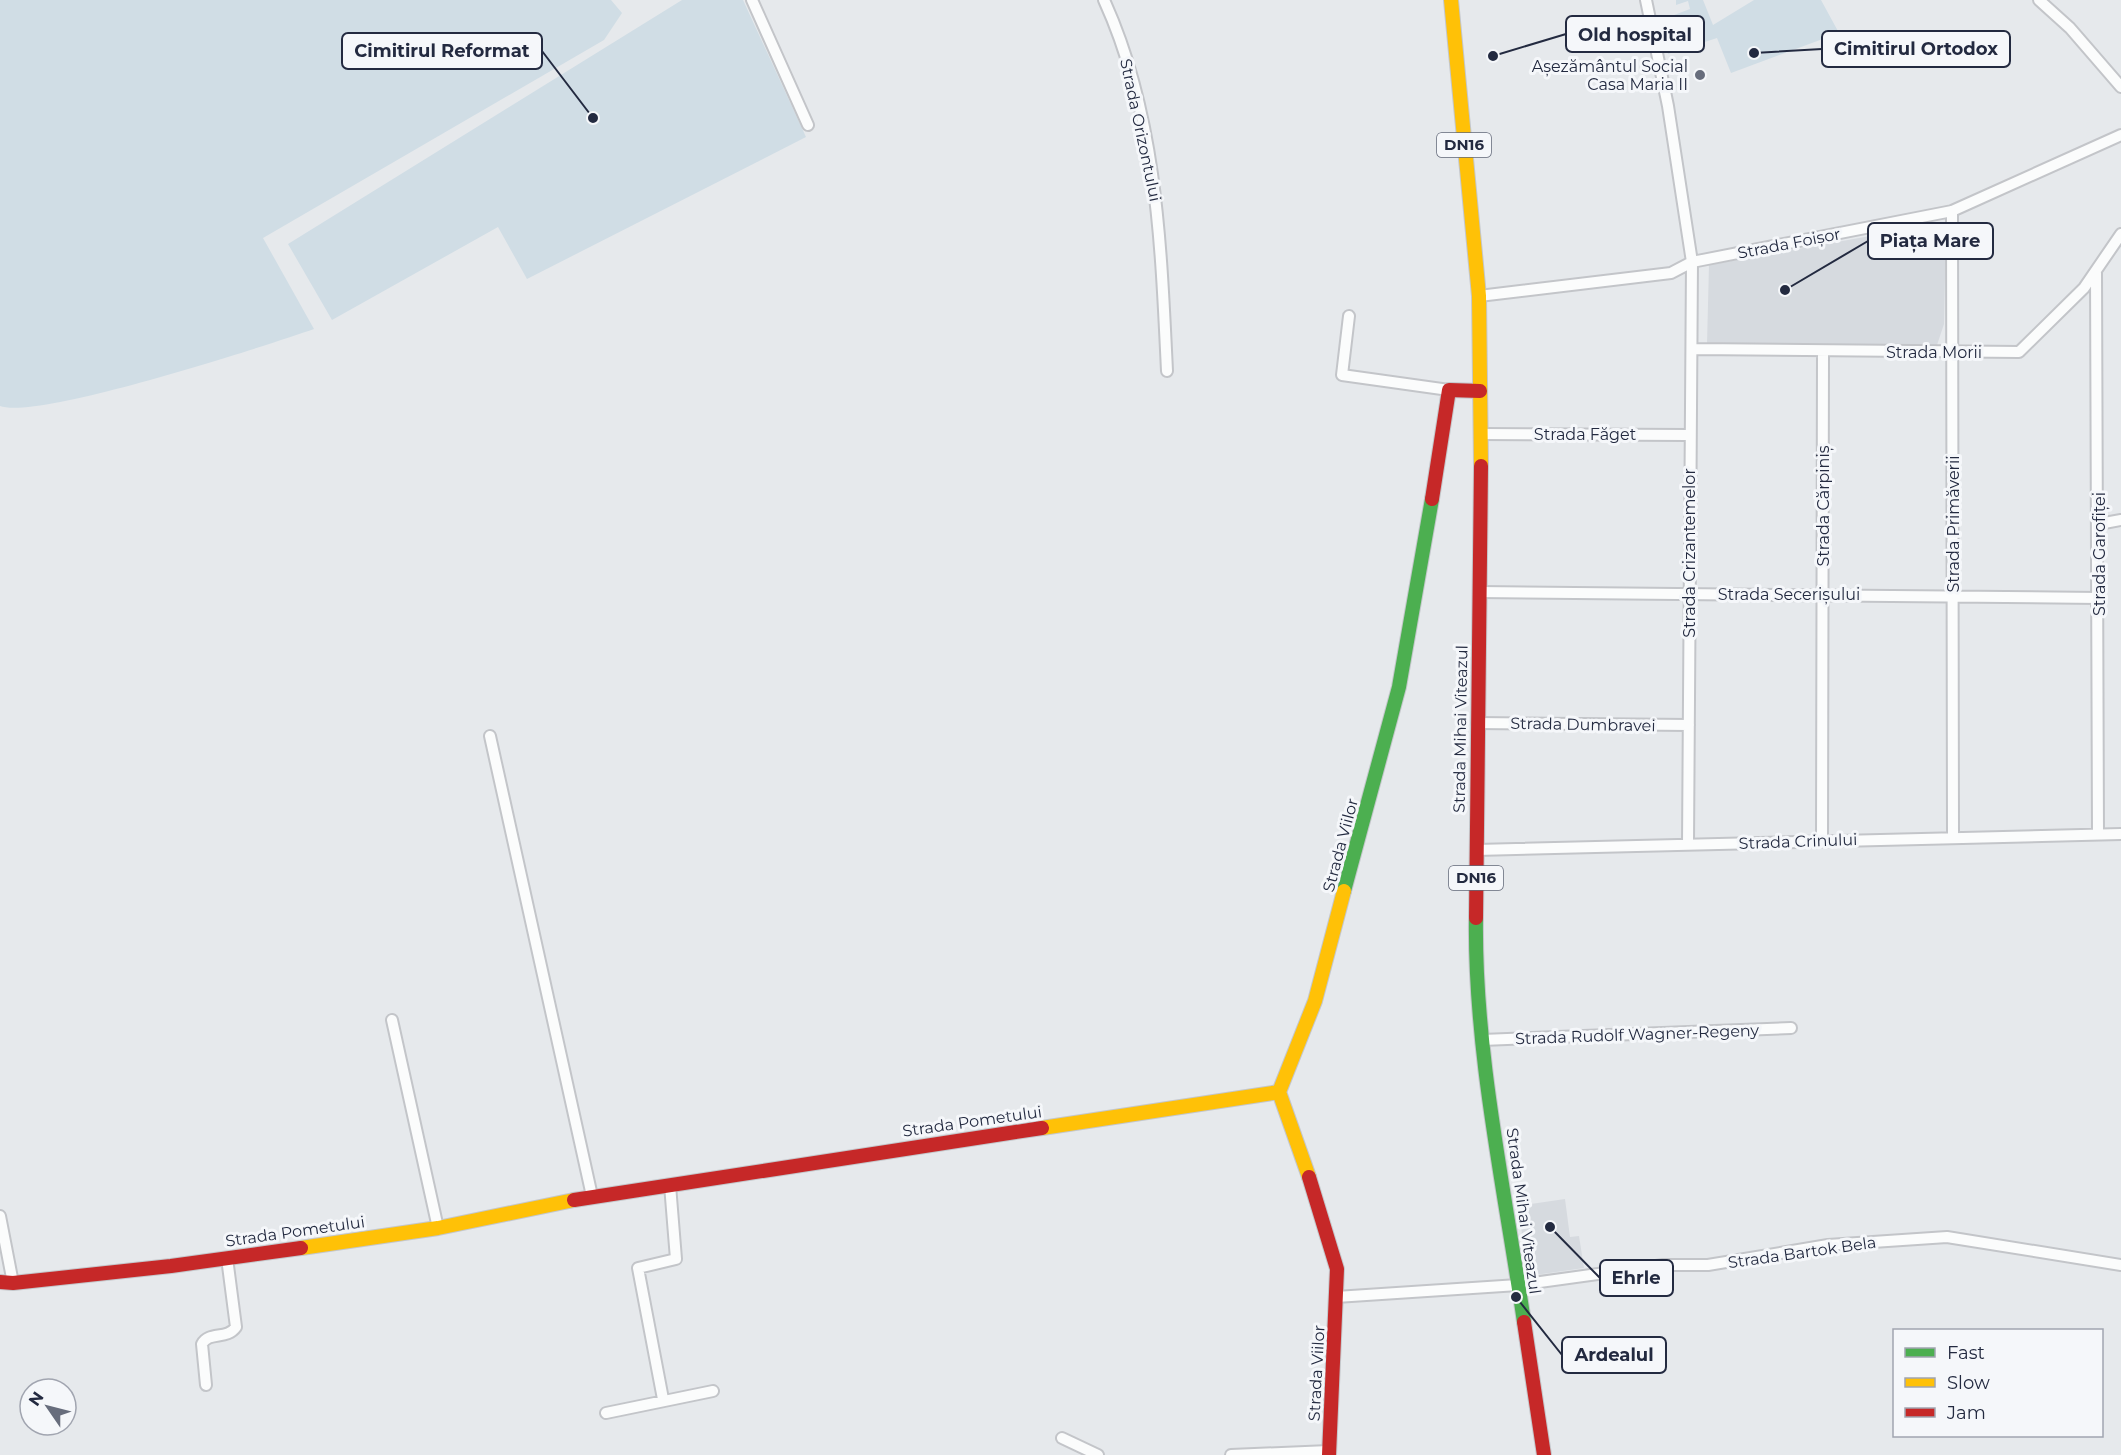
<svg xmlns="http://www.w3.org/2000/svg" width="2121" height="1455" font-family="Montserrat,sans-serif">
  <rect width="100%" height="100%" fill="#e6e9ec"/>
  <!-- built -->
  <path fill="#d6dadf" d="M1943,223L1946,232L1944,324L1937,345L1707,344L1709,265Z
    M1565,1199L1570,1237L1579,1236L1584,1268L1528,1276L1518,1206Z"/>
  <!-- green -->
  <path fill="#d0dde5" d="M0,0H611L622,13L604,40L263,238L314,329C265,346 38,420 0,406Z
    M682,0H743L806,137L527,279L498,227L332,320L288,244Z
    M1676,0H1703L1713,25L1754,0H1821L1839,33L1731,73L1717,38L1668,54L1661,20L1690,9L1688,1L1676,5Z"/>
  <g fill="none" stroke-linecap="round" stroke-linejoin="round">
    <defs>
      <path id="street" d="M752,0L808,125
        M1104,0C1157,116 1161,246 1167,371
        M1646,0L1668,106L1692,262L1688,844
        M2039,0L2070,28L2121,87
        M1952,211L1953,838
        M2096,273L2098,834
        M1479,296L1671,273L1692,262L1952,211L2121,135
        M1349,316L1342,375L1449,390
        M1693,349L2019,352L2084,288L2121,234
        M1481,434L1689,435
        M2099,524L2121,520
        M1479,592L2099,598
        M1477,723L1689,725
        M490,736L592,1196
        M1822,840L1823,352
        M1476,850L2121,834
        M392,1020L438,1228
        M1482,1040L1791,1028
        M0,1216L13,1283
        M1336,1297L1518,1285L1663,1265H1708L1828,1245L1947,1237L2121,1265
        M206,1385L202,1344C209,1331 227,1340 236,1327L227,1258
        M663,1399L638,1268L676,1259L670,1185
        M606,1413L713,1391
        M1062,1438L1098,1455
        M1231,1455L1329,1451"/>
      <path id="fast" d="M1344,891L1399,687L1432,499
        M1476,918C1474,1050 1505,1191 1524,1322"/>
      <path id="slow" d="M1451,0L1479,296L1481,466
        M1042,1128L1279,1092
        M1309,1177L1279,1092L1315,1001L1344,891
        M301,1248L438,1228L574,1200"/>
      <path id="jam" d="M1432,499L1449,390L1480,391
        M1476,918L1481,466
        M1309,1177L1337,1269L1329,1455
        M574,1200L1042,1128
        M0,1282L13,1283L171,1266L301,1248
        M1524,1322L1544,1455"/>
    </defs>
    <!-- street casing -->
    <use href="#street" stroke="#c3c5c9" stroke-width="14"/>
    <!-- fast casing -->
    <use href="#fast" stroke="#c4c7cb" stroke-width="16"/>
    <!-- slow casing -->
    <use href="#slow" stroke="#c4c7cb" stroke-width="16"/>
    <!-- jam casing -->
    <use href="#jam" stroke="#c4c7cb" stroke-width="16"/>
    <!-- street -->
    <use href="#street" stroke="#fbfcfc" stroke-width="10"/>
    <!-- fast -->
    <use href="#fast" stroke="#4caf50" stroke-width="14"/>
    <!-- slow -->
    <use href="#slow" stroke="#ffc107" stroke-width="14"/>
    <!-- jam -->
    <use href="#jam" stroke="#c62828" stroke-width="14"/>
  </g>
  <!-- markers -->
  <circle fill="#676d7c" stroke="#f5f7fa" stroke-width="2" cx="1700" cy="75" r="6"/>
  <g text-anchor="middle" stroke-width="6" stroke-linejoin="round" paint-order="stroke">
    <!-- shield labels -->
    <g fill="#f5f7fa" stroke="#626878" stroke-width="1.5">
      <rect x="1437" y="133" width="54" height="24" rx="4.5"/>
      <rect x="1449" y="866" width="54" height="24" rx="4.5"/>
    </g>
    <g font-size="15" font-weight="bold" fill="#232a40">
      <text x="1464" y="150">DN16</text>
      <text x="1476" y="883">DN16</text>
    </g>
    <!-- poi labels -->
    <g font-size="16" fill="#232a40" stroke="#f5f7fa" text-anchor="end">
      <text x="1688" y="72">Așezământul Social<tspan x="1688" dy="18">Casa Maria II</tspan></text>
    </g>
    <!-- street labels -->
    <g font-size="16" fill="#232a40" stroke="#f5f7fa">
      <text transform="translate(1141 130) rotate(78)" y="6">Strada Orizontului</text>
      <text transform="translate(1789 243) rotate(-11)" y="6">Strada Foișor</text>
      <text x="1934" y="358">Strada Morii</text>
      <text x="1585" y="440">Strada Făget</text>
      <text transform="translate(1823 506) rotate(-90)" y="6">Strada Cărpiniș</text>
      <text transform="translate(1953 524) rotate(-90)" y="6">Strada Primăverii</text>
      <text transform="translate(1689 553) rotate(-90)" y="6">Strada Crizantemelor</text>
      <text transform="translate(2099 554) rotate(-90)" y="6">Strada Garofiței</text>
      <text x="1789" y="600">Strada Secerișului</text>
      <text transform="translate(1583 724) rotate(1)" y="6">Strada Dumbravei</text>
      <text transform="translate(1460 729) rotate(-89)" y="6">Strada Mihai Viteazul</text>
      <text transform="translate(1798 841) rotate(-2)" y="6">Strada Crinului</text>
      <text transform="translate(1340 845) rotate(-75)" y="6">Strada Viilor</text>
      <text transform="translate(1637 1034) rotate(-2)" y="6">Strada Rudolf Wagner-Regeny</text>
      <text transform="translate(972 1121) rotate(-8)" y="6">Strada Pometului</text>
      <text transform="translate(1524 1211) rotate(82)" y="6">Strada Mihai Viteazul</text>
      <text transform="translate(295 1231) rotate(-8)" y="6">Strada Pometului</text>
      <text transform="translate(1802 1252) rotate(-8)" y="6">Strada Bartok Bela</text>
      <text transform="translate(1316 1373) rotate(-87)" y="6">Strada Viilor</text>
    </g>
  </g>
  <!-- callouts -->
  <path fill="none" stroke="#232a40" stroke-width="2" d="M1493 56L1566 34M1754 53L1822 49M593 118L542 51M1785 290L1868 241M1550 1227L1600 1278M1516 1297L1562 1355"/>
  <g fill="#232a40" stroke="#f5f7fa" stroke-width="2">
    <circle cx="1493" cy="56" r="6"/>
    <circle cx="1754" cy="53" r="6"/>
    <circle cx="593" cy="118" r="6"/>
    <circle cx="1785" cy="290" r="6"/>
    <circle cx="1550" cy="1227" r="6"/>
    <circle cx="1516" cy="1297" r="6"/>
  </g>
  <g fill="#f5f7fa" stroke="#232a40" stroke-width="2">
    <rect x="1566" y="16" width="138" height="36" rx="6"/>
    <rect x="1822" y="31" width="188" height="36" rx="6"/>
    <rect x="342" y="33" width="200" height="36" rx="6"/>
    <rect x="1868" y="223" width="125" height="36" rx="6"/>
    <rect x="1600" y="1260" width="73" height="36" rx="6"/>
    <rect x="1562" y="1337" width="104" height="36" rx="6"/>
  </g>
  <g font-size="18" text-anchor="middle" font-weight="bold" fill="#232a40">
    <text x="1635" y="41">Old hospital</text>
    <text x="1916" y="55">Cimitirul Ortodox</text>
    <text x="442" y="57">Cimitirul Reformat</text>
    <text x="1930" y="247">Piața Mare</text>
    <text x="1636" y="1284">Ehrle</text>
    <text x="1614" y="1361">Ardealul</text>
  </g>
  <!-- legend -->
  <rect x="1893" y="1329" width="210" height="108" fill="#f5f7fa" stroke="#a1a5b0" stroke-width="1.5"/>
  <rect x="1905" y="1348" width="30" height="9" fill="#4caf50" stroke="#a1a5b0" stroke-width="1.5"/>
  <text x="1947" y="1359" font-size="18" fill="#232a40">Fast</text>
  <rect x="1905" y="1378" width="30" height="9" fill="#ffc107" stroke="#a1a5b0" stroke-width="1.5"/>
  <text x="1947" y="1389" font-size="18" fill="#232a40">Slow</text>
  <rect x="1905" y="1408" width="30" height="9" fill="#c62828" stroke="#a1a5b0" stroke-width="1.5"/>
  <text x="1947" y="1419" font-size="18" fill="#232a40">Jam</text>
  <!-- north arrow -->
  <g transform="translate(48 1407) rotate(305)"><circle r="28" fill="#f5f7fa" stroke="#a1a5b0" stroke-width="1.5"/>
  <path d="M0-4.5L10 22L0 15L-10 22Z" fill="#676d7c"/>
  <text y="-9" font-size="16" font-weight="bold" text-anchor="middle" fill="#232a40">N</text>
  </g>
</svg>
